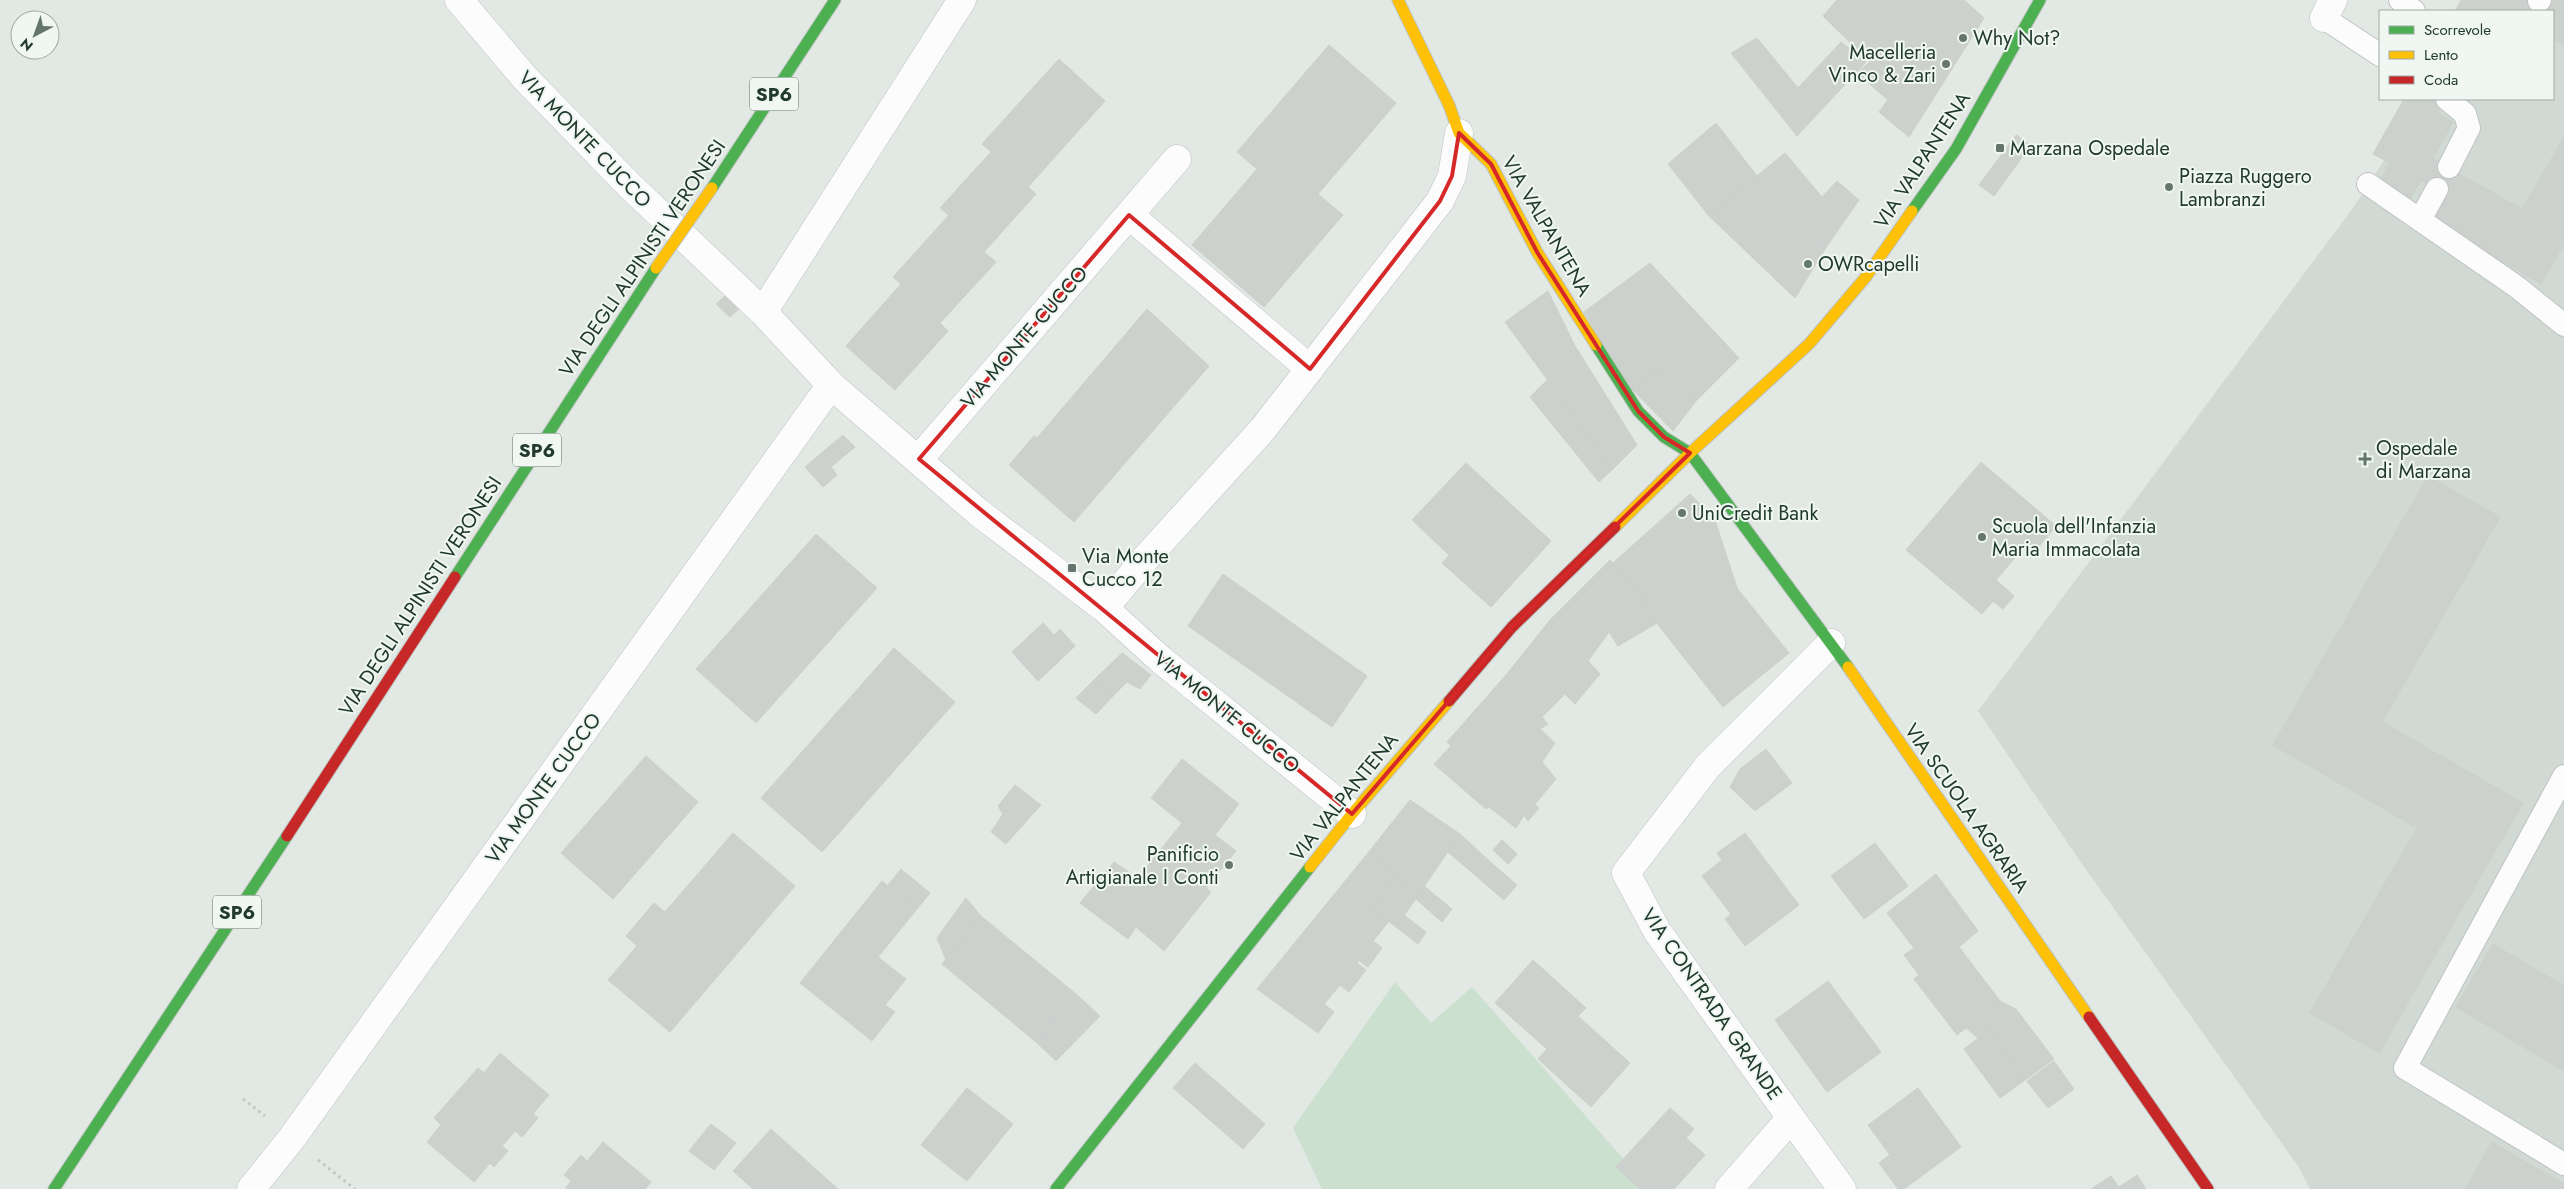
<svg xmlns="http://www.w3.org/2000/svg" width="2564" height="1189" font-family="Jost,sans-serif">
  <rect width="100%" height="100%" fill="#e2e8e4"/>
  <!-- built -->
  <path fill="#d0d9d3" d="M2482,0H2564V1189H2310L2298,1166L2082,864L1978,711L2353,208L2424,99H2553V11H2476Z"/>
  <!-- green -->
  <path fill="#cbe0ce" d="M1395,982L1431,1023L1472,987L1650,1189H1322L1293,1128Z"/>
  <!-- building -->
  <path fill="#ccd1ce" stroke="#cbd0cd" d="M1837,0H1964L1984,18L1909,137L1879,112L1888,100L1857,73L1870,62L1823,16Z
    M2461,0H2537L2548,6L2545,11H2455Z
    M2551,0H2564V45L2553,39V11H2545Z
    M1757,38L1798,88L1841,42L1866,62L1797,136L1731,53Z
    M1329,45L1396,103L1318,194L1343,215L1264,307L1192,245L1257,169L1237,152Z
    M1059,59L1105,101L1028,187L1036,194L984,252L996,262L940,323L948,331L895,390L846,346L901,284L893,277L949,215L940,208L991,152L982,144Z
    M2404,99H2446L2437,113L2453,122L2433,158L2454,171L2442,192L2421,180L2407,204L2376,187L2390,163L2373,154Z
    M1716,123L1757,176L1709,216L1668,164Z
    M2016,135L2031,145L1994,196L1979,185Z
    M2564,137V244L2541,284L2427,218L2454,171L2522,209Z
    M1785,153L1822,197L1837,181L1859,200L1825,249L1757,176Z
    M1757,176L1825,249L1795,298L1709,216Z
    M1650,263L1739,358L1696,401L1659,368L1630,387L1584,312Z
    M1548,291L1575,346L1637,445L1613,469L1505,322Z
    M727,294L741,307L730,317L716,304Z
    M1147,309L1209,366L1074,522L1009,465L1034,436L1037,438Z
    M1659,368L1696,401L1673,431L1630,387Z
    M1547,380L1613,469L1599,482L1530,397Z
    M843,435L855,447L831,467L837,475L823,487L805,467Z
    M1981,462L2056,526L2031,556L2023,548L1996,580L2014,596L2003,609L1993,601L1982,614L1906,550Z
    M1466,463L1502,496L1449,555L1412,520Z
    M2428,476L2500,517L2382,722L2523,803L2379,1053L2310,1013L2417,828L2273,745Z
    M1690,494L1715,520L1737,588L1789,653L1723,707L1640,602L1644,597L1613,563Z
    M1502,496L1551,541L1491,607L1442,563Z
    M816,534L877,588L756,723L696,669Z
    M1610,560L1644,597L1640,602L1657,623L1618,646L1609,632L1588,661L1600,674L1575,704L1565,694L1542,717L1548,724L1540,729L1555,743L1542,762L1556,779L1535,804L1539,808L1528,821L1524,815L1516,828L1489,807L1486,809L1434,764L1451,746L1447,742L1506,675L1550,620Z
    M1223,574L1367,676L1332,727L1188,626Z
    M1043,623L1054,635L1060,629L1075,646L1038,681L1012,652Z
    M894,648L955,702L822,852L761,798Z
    M1122,653L1151,675L1140,689L1127,682L1114,695L1095,679Z
    M1095,679L1114,695L1096,714L1076,698Z
    M1766,749L1792,783L1755,811L1730,787L1740,769Z
    M646,756L698,802L613,899L561,853Z
    M1182,759L1239,804L1215,835L1236,851L1206,888L1211,892L1164,951L1136,927L1128,939L1080,903L1114,862L1138,878L1182,823L1151,798Z
    M1015,785L1041,805L1006,844L991,832L1003,814L998,806Z
    M1410,800L1460,834L1419,894L1368,853Z
    M733,833L795,886L670,1032L608,980L637,946L626,936L654,903L665,912Z
    M1745,833L1799,905L1745,946L1725,919L1731,914L1702,876L1722,860L1717,853Z
    M1460,834L1496,867L1483,882L1448,852Z
    M1502,840L1517,854L1508,864L1493,850Z
    M1875,843L1908,886L1864,919L1831,876Z
    M1368,853L1396,876L1373,909L1389,921L1373,941L1382,948L1368,967L1358,960L1357,963L1366,970L1349,992L1340,985L1324,1004L1334,1012L1318,1033L1257,989Z
    M1496,867L1517,885L1504,900L1483,882Z
    M901,869L930,893L917,909L888,885Z
    M1936,874L1978,931L1959,947L2000,1001L1957,1035L1914,979L1919,975L1904,955L1914,948L1887,913Z
    M1396,876L1419,894L1396,927L1373,909Z
    M882,881L917,909L878,957L906,979L885,1005L895,1012L872,1041L800,983Z
    M1424,886L1452,909L1442,922L1416,899Z
    M966,898L981,916L946,960L937,938Z
    M1404,915L1426,932L1418,944L1396,927Z
    M981,916L1076,994L1036,1042L942,964Z
    M2493,944L2564,986V1071L2456,1007Z
    M1533,960L1586,1008L1578,1016L1630,1063L1591,1107L1538,1059L1547,1049L1495,1003Z
    M1828,981L1881,1052L1827,1092L1775,1020Z
    M1076,994L1100,1016L1056,1061L1036,1042Z
    M2000,1001L2016,1009L1978,1038L1966,1028Z
    M2016,1009L2054,1059L2025,1080L1990,1029Z
    M1990,1029L2025,1080L2000,1098L1964,1049Z
    M500,1053L549,1095L533,1114L538,1118L522,1137L515,1131L502,1146L508,1151L494,1167L490,1163L474,1182L427,1142L441,1125L434,1118L478,1068L484,1073Z
    M2054,1061L2074,1089L2048,1108L2027,1081Z
    M1195,1063L1265,1124L1243,1149L1173,1088Z
    M967,1088L1013,1124L967,1181L921,1145Z
    M1918,1088L1961,1147L1904,1189H1898L1879,1163L1890,1155L1868,1125Z
    M1670,1108L1694,1129L1686,1138L1705,1155L1674,1189H1640L1616,1167Z
    M711,1124L736,1143L714,1170L689,1151Z
    M771,1129L838,1189H753L733,1171Z
    M603,1142L651,1182L645,1189H565L571,1181L564,1175L581,1155L587,1161Z
    M2492,1142L2564,1184V1189H2465Z
    M2137,1175L2146,1189H2091L2111,1176L2119,1187Z
    M767,1179L778,1189H762Z"/>
  <g fill="none" stroke-linecap="round" stroke-linejoin="round">
    <defs>
      <path id="lane" d="M2400,0L2414,11
        M2539,1L2540,0
        M2324,18L2380,55
        M2447,99L2465,114L2469,128L2449,167
        M2368,184L2517,287L2564,325
        M2420,220L2437,189
        M2564,776L2405,1068L2564,1164"/>
      <path id="street" d="M459,0L525,78L630,186L763,312L831,385L978,512L1104,608L1160,659L1352,814
        M2324,18L2333,0
        M1129,215L1310,369
        M763,312L962,0
        M919,459L1177,159
        M1104,608L1146,558L1263,429L1440,201L1452,176L1459,133
        M1831,643L1708,766L1626,873L1657,931L1842,1189
        M251,1189L292,1138L831,385
        M1729,1189L1791,1118"/>
      <path id="fast" d="M712,188L835,0
        M1912,211L1956,149L2040,0
        M1596,345L1638,411L1664,437L1690,453L1848,667
        M455,577L656,268
        M54,1189L287,836
        M1056,1189L1310,867"/>
      <path id="slow" d="M1398,0L1449,105L1459,133L1491,164L1537,252L1596,345
        M1615,527L1690,453L1809,344L1865,278L1912,211
        M1848,667L2089,1017
        M1310,867L1352,814L1449,701"/>
      <path id="jam" d="M1449,701L1512,627L1615,527
        M287,836L455,577
        M2089,1017L2208,1189"/>
    </defs>
    <!-- lane casing -->
    <use href="#lane" stroke="#bfc4c1" stroke-width="24"/>
    <!-- street casing -->
    <use href="#street" stroke="#bfc4c1" stroke-width="29"/>
    <!-- fast casing -->
    <use href="#fast" stroke="#bcc4bf" stroke-width="13"/>
    <!-- slow casing -->
    <use href="#slow" stroke="#bcc4bf" stroke-width="13"/>
    <!-- jam casing -->
    <use href="#jam" stroke="#bcc4bf" stroke-width="13"/>
    <!-- path -->
    <path stroke="#c0c8c3" stroke-width="3" stroke-dasharray="2.5 4" stroke-linecap="butt" d="M243,1099L265,1116
      M318,1160L355,1189"/>
    <!-- lane -->
    <use href="#lane" stroke="#fbfcfb" stroke-width="22"/>
    <!-- street -->
    <use href="#street" stroke="#fbfcfb" stroke-width="28"/>
    <!-- fast -->
    <use href="#fast" stroke="#4caf50" stroke-width="11"/>
    <!-- slow -->
    <use href="#slow" stroke="#ffc107" stroke-width="11"/>
    <!-- jam -->
    <use href="#jam" stroke="#c62828" stroke-width="11"/>
    <defs>
      <path id="slow-bridge" d="M656,268L712,188"/>
    </defs>
    <!-- slow-bridge casing -->
    <use href="#slow-bridge" stroke="#bcc4c0" stroke-width="13" stroke-linecap="butt"/>
    <!-- slow-bridge -->
    <use href="#slow-bridge" stroke="#ffc107" stroke-width="11"/>
  </g>
  <!-- marked area -->
  <path fill="none" stroke="#d62828" stroke-width="4" stroke-linejoin="round" d="M1459,133L1491,164L1537,252L1638,411L1664,437L1690,453L1512,627L1352,814L919,459L1129,215L1310,369L1440,201L1452,176Z"/>
  <!-- markers -->
  <g fill="#65766e" stroke="#f0f7f2" stroke-width="2">
    <circle cx="1963" cy="38" r="5"/>
    <circle cx="1946" cy="64" r="5"/>
    <rect x="1995" y="143" width="10" height="10" rx="2.5"/>
    <circle cx="2169" cy="187" r="5"/>
    <circle cx="1808" cy="264" r="5"/>
    <path d="M2362.5 451.5h5v5h5v5h-5v5h-5v-5h-5v-5h5z"/>
    <circle cx="1682" cy="513" r="5"/>
    <circle cx="1982" cy="537" r="5"/>
    <rect x="1067" y="563" width="10" height="10" rx="2.5"/>
    <circle cx="1229" cy="865" r="5"/>
  </g>
  <g text-anchor="middle" stroke-width="4" stroke-linejoin="round" paint-order="stroke">
    <!-- shield labels -->
    <g fill="#f0f7f2" stroke="#5f7269" stroke-width="1">
      <rect x="750" y="77.5" width="48" height="33" rx="4"/>
      <rect x="513" y="433.5" width="48" height="33" rx="4"/>
      <rect x="213" y="895.5" width="48" height="33" rx="4"/>
    </g>
    <g font-size="19" font-weight="bold" fill="#21392e">
      <text x="774" y="101">SP6</text>
      <text x="537" y="457">SP6</text>
      <text x="237" y="919">SP6</text>
    </g>
    <!-- poi labels -->
    <g font-size="20" fill="#21392e" stroke="#f0f7f2" text-anchor="start">
      <text x="1973" y="45">Why Not?</text>
      <text x="1936" y="59" text-anchor="end">Macelleria<tspan x="1936" dy="23">Vinco &amp; Zari</tspan></text>
      <text x="2010" y="155">Marzana Ospedale</text>
      <text x="2179" y="183">Piazza Ruggero<tspan x="2179" dy="23">Lambranzi</tspan></text>
      <text x="1818" y="271">OWRcapelli</text>
      <text x="2376" y="455">Ospedale<tspan x="2376" dy="23">di Marzana</tspan></text>
      <text x="1692" y="520">UniCredit Bank</text>
      <text x="1992" y="533">Scuola dell'Infanzia<tspan x="1992" dy="23">Maria Immacolata</tspan></text>
      <text x="1082" y="563">Via Monte<tspan x="1082" dy="23">Cucco 12</tspan></text>
      <text x="1219" y="861" text-anchor="end">Panificio<tspan x="1219" dy="23">Artigianale I Conti</tspan></text>
    </g>
    <!-- street labels -->
    <g font-size="20" fill="#21392e" stroke="#f0f7f2">
      <text transform="translate(585 139) rotate(46)" y="7">VIA MONTE CUCCO</text>
      <text transform="translate(1922 160) rotate(-57)" y="7">VIA VALPANTENA</text>
      <text transform="translate(1547 226) rotate(60)" y="7">VIA VALPANTENA</text>
      <text transform="translate(642 258) rotate(-56)" y="7">VIA DEGLI ALPINISTI VERONESI</text>
      <text transform="translate(1024 337) rotate(-49)" y="7">VIA MONTE CUCCO</text>
      <text transform="translate(420 596) rotate(-57)" y="7">VIA DEGLI ALPINISTI VERONESI</text>
      <text transform="translate(1227 712) rotate(39)" y="7">VIA MONTE CUCCO</text>
      <text transform="translate(543 788) rotate(-54)" y="7">VIA MONTE CUCCO</text>
      <text transform="translate(1344 797) rotate(-51)" y="7">VIA VALPANTENA</text>
      <text transform="translate(1967 808) rotate(55)" y="7">VIA SCUOLA AGRARIA</text>
      <text transform="translate(1712 1004) rotate(55)" y="7">VIA CONTRADA GRANDE</text>
    </g>
  </g>
  <!-- legend -->
  <rect x="2379" y="10" width="175" height="90" fill="#f0f7f2" stroke="#9daba4"/>
  <rect x="2389" y="26" width="25" height="8" fill="#4caf50" stroke="#9daba4"/>
  <text x="2424" y="35" font-size="15" fill="#21392e">Scorrevole</text>
  <rect x="2389" y="51" width="25" height="8" fill="#ffc107" stroke="#9daba4"/>
  <text x="2424" y="60" font-size="15" fill="#21392e">Lento</text>
  <rect x="2389" y="76" width="25" height="8" fill="#c62828" stroke="#9daba4"/>
  <text x="2424" y="85" font-size="15" fill="#21392e">Coda</text>
  <!-- north arrow -->
  <g transform="translate(35 35) rotate(221)"><circle r="24" fill="#f0f7f2" stroke="#9daba4"/>
  <path d="M0-4L9 19L0 12L-9 19Z" fill="#65766e"/>
  <text y="-8" font-size="14" font-weight="bold" text-anchor="middle" fill="#21392e">N</text>
  </g>
</svg>
